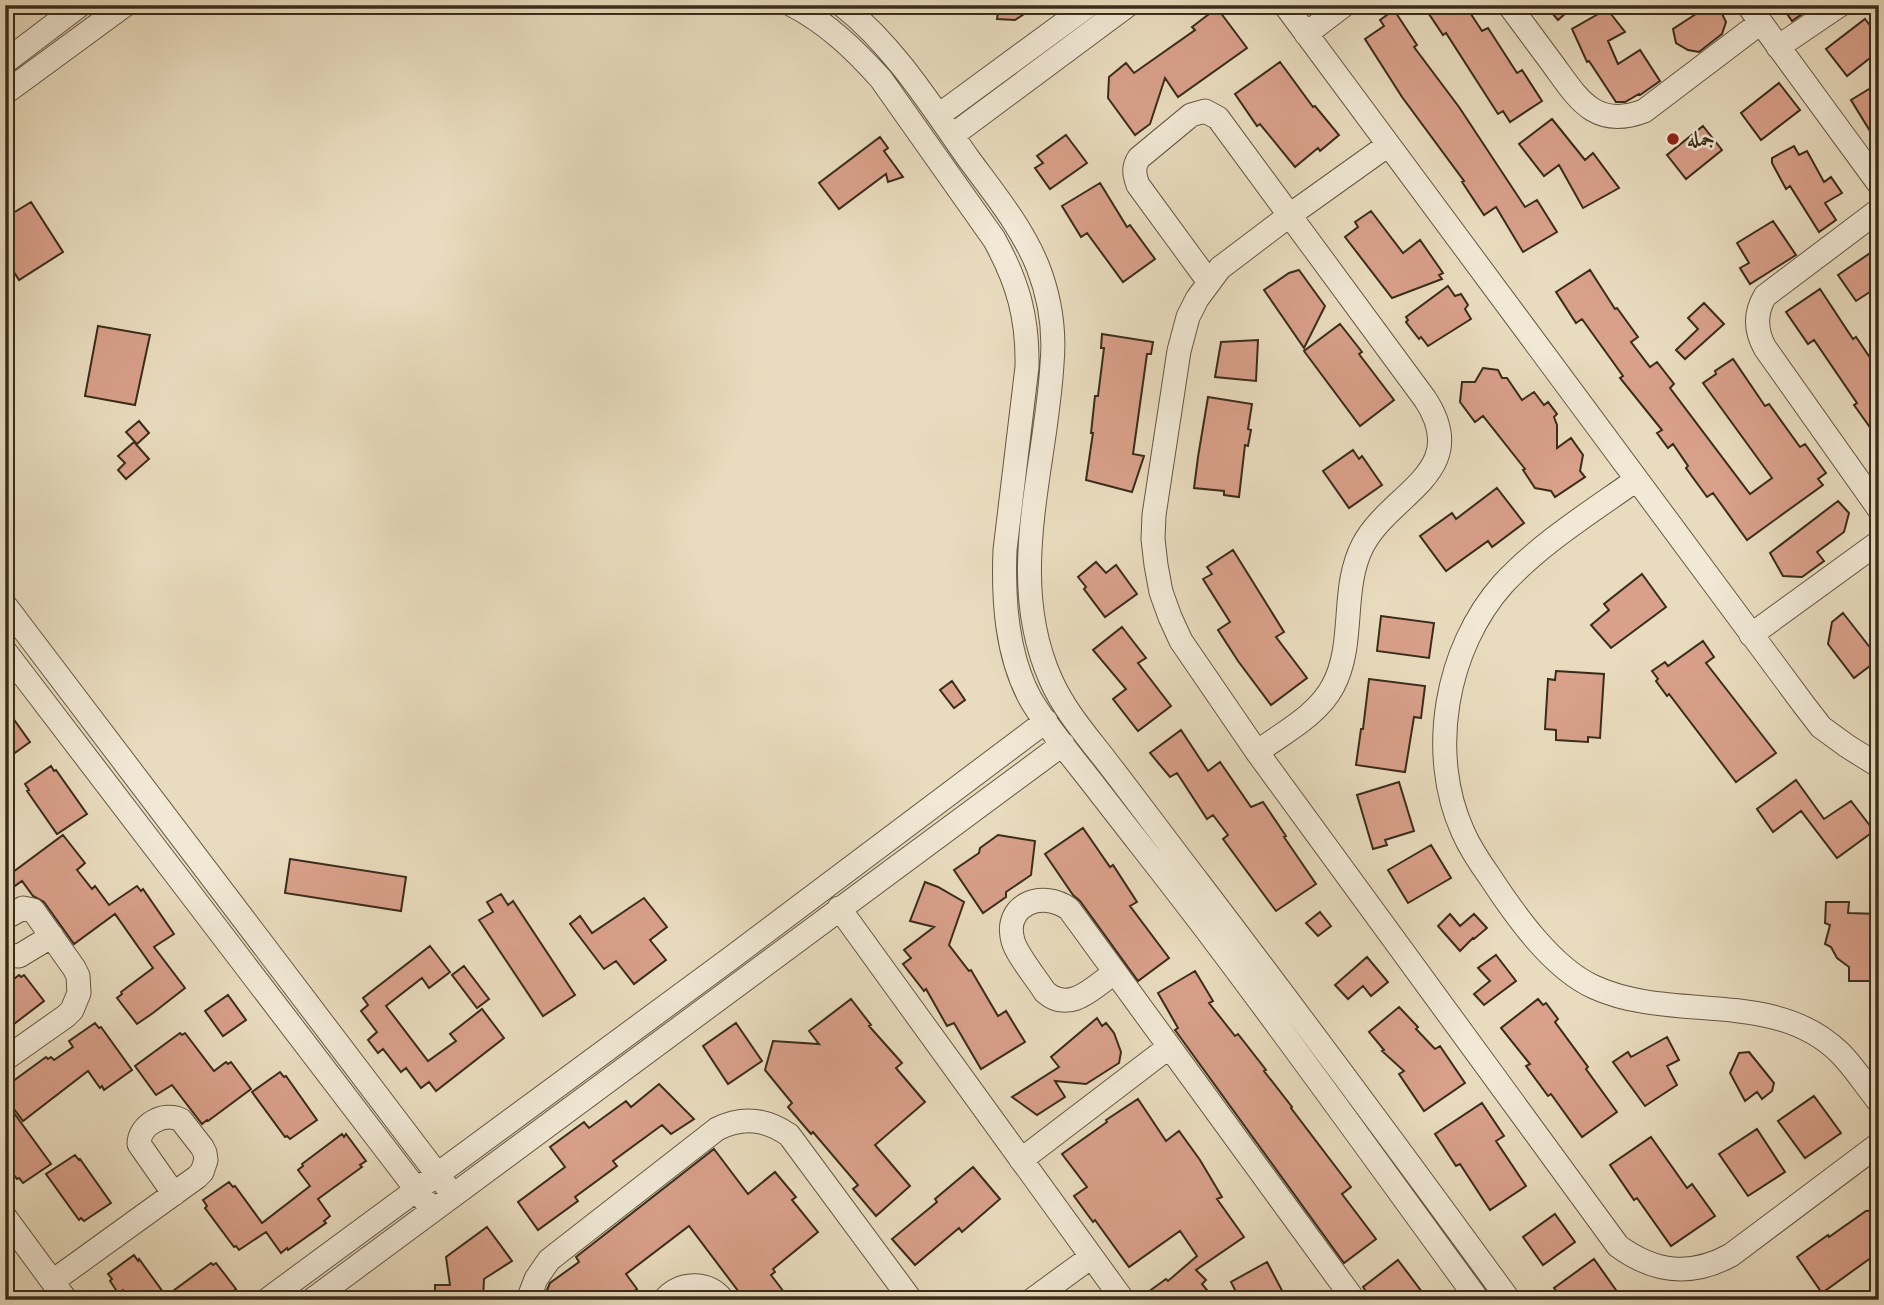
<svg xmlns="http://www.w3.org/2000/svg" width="1884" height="1305" font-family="'Gentium Book Plus',Amiri,serif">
  <rect width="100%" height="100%" fill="#e9dcbe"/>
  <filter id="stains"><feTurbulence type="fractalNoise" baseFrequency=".00286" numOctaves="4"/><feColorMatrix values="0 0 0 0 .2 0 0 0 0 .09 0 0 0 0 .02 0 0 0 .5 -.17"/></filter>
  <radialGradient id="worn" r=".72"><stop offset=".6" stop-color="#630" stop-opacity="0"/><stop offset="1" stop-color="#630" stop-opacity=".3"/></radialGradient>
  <!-- building -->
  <path fill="#d9a08a" stroke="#3a2c1b" stroke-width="2" d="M999,5H1038L1015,20L997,19Z
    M1423,5H1465L1482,31L1488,28L1517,73L1522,70L1542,101L1510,122L1503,111L1498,114L1446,33L1443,35Z
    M1545,5H1575L1558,20Z
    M1699,5H1718L1726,22L1722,34L1699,52L1688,50L1676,43L1673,29L1702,10Z
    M1781,5H1815L1792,21Z
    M1217,8L1247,48L1178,97L1165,78L1150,124L1135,135L1108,98L1109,77L1126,63L1134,73L1195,30L1192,27Z
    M1607,9L1625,32L1608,41L1618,64L1640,50L1660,81L1640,95L1639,94L1625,102H1616L1589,61L1587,62L1572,29Z
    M1394,10L1417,45L1414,47L1459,107L1525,207L1537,200L1557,232L1523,252L1496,207L1484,215L1462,182L1464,181L1402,97L1365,39L1384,26L1380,20Z
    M1865,19L1879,37V51L1847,76L1826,49Z
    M1280,62L1313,107L1315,106L1339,135L1320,151L1318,148L1295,167L1260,124L1257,126L1235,94Z
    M1779,83L1800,110L1761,140L1741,113Z
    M1879,83V125L1870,131L1851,100Z
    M1552,119L1585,160L1593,153L1619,188L1583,208L1559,165L1544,176L1519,144Z
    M1703,126L1722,150L1686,179L1667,155Z
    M1066,135L1087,163L1050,189L1035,168L1043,163L1037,156Z
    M880,137L888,148L884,151L903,177L888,182L886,174L839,209L819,183Z
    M1794,146L1799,155L1807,151L1824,182L1831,177L1842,193L1825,203L1836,220L1819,232L1790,186L1786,189L1772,163V158Z
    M1100,183L1127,227L1130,225L1155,259L1123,282L1087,233L1081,237L1062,206Z
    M31,202L63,252L19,280L5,258V218Z
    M1371,211L1403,253L1420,240L1443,273L1439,275L1442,279L1392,298L1345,237L1358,227L1355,222Z
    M1773,221L1796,255L1750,284L1740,268L1749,263L1737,243Z
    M1879,247V286L1856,301L1838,275Z
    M1299,270L1325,306L1304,348L1264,290L1289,273Z
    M1590,270L1615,309L1617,308L1638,337L1631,342L1650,367L1657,362L1674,384L1670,388L1750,494L1772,478L1703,383L1716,374L1715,371L1733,359L1765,406L1769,404L1800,447L1805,444L1826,473L1818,479L1823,485L1747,540L1713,493L1707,497L1686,468L1688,466L1673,444L1668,448L1657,433L1662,430L1620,378L1623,376L1582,319L1576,323L1556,292Z
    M1448,286L1455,296L1461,294L1468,305L1465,309L1471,319L1428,346L1421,337L1419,339L1406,322L1408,320L1406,317Z
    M1820,289L1853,339L1856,337L1879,371V440L1854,405L1857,403L1814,340L1808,344L1786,312Z
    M1704,303L1724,324L1685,359L1676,350L1698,329L1688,318Z
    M1340,324L1362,352L1359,354L1394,400L1360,426L1304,351Z
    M98,326L150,335L135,405L85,396Z
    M1102,334L1153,342L1151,354H1147L1133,454L1144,456L1132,492L1086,480L1093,433H1091L1095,396H1098L1104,348H1101Z
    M1258,340L1256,381L1215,377L1221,342Z
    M1483,368L1498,370L1502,378H1507L1522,400L1534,392L1544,405L1548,402L1557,414L1554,417L1557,425V448L1571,438L1583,455L1580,471L1585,477L1555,497L1551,491L1535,488L1523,470L1525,469L1483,416L1475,422L1460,402L1462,382H1475Z
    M1208,397L1252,404L1248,429L1251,430L1248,446L1245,445L1239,497L1224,495V491L1194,488L1198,457Z
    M139,421L149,433L137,444L126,432Z
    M134,442L149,459L126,479L118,470L125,463L118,456Z
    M1353,450L1359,459L1362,456L1382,485L1349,508L1323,471Z
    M1497,488L1524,523L1492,547L1488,541L1446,571L1420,536L1452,513L1456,519Z
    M1838,501L1849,513L1844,532L1817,552L1824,561L1802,577L1783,576L1770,553Z
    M1233,550L1284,632L1276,637L1307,678L1271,705L1238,661L1218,630L1230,622L1203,579L1212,574L1207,567Z
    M1096,562L1106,573L1116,565L1137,594L1105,617L1084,589L1086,587L1078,577Z
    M1642,574L1666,607L1611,648L1591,625L1609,610L1604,604Z
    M1843,613L1879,659L1854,678L1828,644L1832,622Z
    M1381,616L1434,623L1429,658L1377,651Z
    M1122,627L1146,658L1138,663L1171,706L1138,731L1113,699L1126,689L1093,650Z
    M1703,641L1714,657L1706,663L1776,753L1736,782L1669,694L1667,696L1656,681L1658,679L1652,671L1665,662L1668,666Z
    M1556,671L1604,674L1600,738L1588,737V742L1556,740V730L1545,729L1548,679L1555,680Z
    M1369,679L1425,686L1421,718L1414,717L1405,772L1356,765L1361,729H1363Z
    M952,681L965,700L954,708L940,690Z
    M5,707L30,742L5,760Z
    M1181,730L1208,771L1220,762L1251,807L1263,802L1286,836L1284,837L1316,884L1276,911L1223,839L1228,835L1213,815L1207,819L1177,773L1170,777L1150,753Z
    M51,766L54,771L56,770L87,814L57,834L27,791L29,790L25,784Z
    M1796,780L1824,819L1851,801L1874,831L1837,858L1801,811L1773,832L1757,809Z
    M1399,782L1414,831L1385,840L1387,845L1373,849L1357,795Z
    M1083,828L1110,867L1113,865L1137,902L1130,906L1169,958L1138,981L1080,901L1073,895L1045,854Z
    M63,835L85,863L77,870L92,889L95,886L109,905L137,886L141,891L143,889L174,934L154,947L185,988L153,1013L137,1024L117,998L122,994L121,992L153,968L115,914L74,944L44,902L33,896L22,881L5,893V878Z
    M998,835L1035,841L1031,875L1006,892V897L983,913L954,870L979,853L980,848Z
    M1431,845L1451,878L1408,903L1388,870Z
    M290,859L406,877L401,911L285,893Z
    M925,882L938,887L964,902L949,945L969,971L971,970L998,1016L1006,1011L1025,1042L981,1069L954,1023L947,1026L926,989L924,991L903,964L911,958L904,950L934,927L910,921Z
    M501,894L508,905L513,901L575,995L543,1016L479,920L493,912L487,902Z
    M644,898L667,927L650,940L666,960L634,984L616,961L604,969L570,924L580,916L592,933Z
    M1826,902H1849L1848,913L1879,914V981H1849V967L1837,958L1831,947L1825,944L1830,925L1825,923Z
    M1320,912L1331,926L1318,936L1306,923Z
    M1450,914L1460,926L1474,914L1487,928L1474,939L1473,938L1460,951L1438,926Z
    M430,946L450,972L429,988L422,978L386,1006L428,1061L456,1041L450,1034L482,1009L504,1038L436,1091L429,1082L421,1088L406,1068L401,1072L383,1049L378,1053L368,1040L377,1032L361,1011L368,1005L363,998Z
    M1496,955L1516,981L1484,1005L1474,994L1490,981L1478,968Z
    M1367,957L1388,982L1371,996L1363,986L1348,999L1335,985Z
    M464,966L489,999L477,1008L452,975Z
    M1195,971L1213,1001L1209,1003L1235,1036L1238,1034L1266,1070L1264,1071L1292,1107L1291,1108L1351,1187L1342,1194L1376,1239L1344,1263L1175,1030L1178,1028L1158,993Z
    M19,975L21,977L24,975L44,1001L5,1031V986Z
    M228,995L246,1020L223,1036L205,1011Z
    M851,999L871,1025L869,1026L902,1063L896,1068L925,1102L875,1145L910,1186L876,1216L853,1189L858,1185L813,1132L811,1134L788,1107L792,1103L765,1070L773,1041L819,1044L809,1031Z
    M1538,999L1543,1005L1546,1003L1558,1019L1555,1022L1588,1067L1586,1069L1617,1112L1582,1137L1551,1094L1548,1096L1526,1066L1530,1064L1501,1028Z
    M1399,1007L1418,1027L1416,1029L1435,1049L1440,1046L1465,1083L1424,1111L1399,1074L1404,1071L1382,1051L1384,1050L1369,1032Z
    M1097,1018L1102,1026L1106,1023L1114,1033L1121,1052L1119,1063L1086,1084L1055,1081L1065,1097L1037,1115L1012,1097L1059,1067L1051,1057Z
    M95,1023L99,1028L101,1027L132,1070L104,1090L102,1086L100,1088L88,1071L23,1121L5,1097V1087L46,1057L48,1059L51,1057L54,1060L73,1047L69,1041Z
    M736,1023L762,1061L728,1084L703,1046Z
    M180,1033L182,1035L185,1033L214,1071L226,1062L228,1064L231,1062L251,1089L208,1121L207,1120L202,1124L172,1085L156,1095L135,1066Z
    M1667,1037L1679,1060L1667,1066L1677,1085L1645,1106L1613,1062L1628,1052L1631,1057Z
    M1749,1052L1774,1083L1772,1091L1762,1099L1757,1092L1745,1101L1730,1073L1739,1053Z
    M280,1072L284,1077L286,1076L317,1120L290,1139L287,1136L285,1137L252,1092Z
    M659,1084L694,1119L671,1134L662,1125L613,1161L617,1166L575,1197L578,1201L538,1230L518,1202L565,1167L550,1147L584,1122L589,1128L626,1101L631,1107Z
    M1814,1096L1841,1133L1805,1158L1778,1121Z
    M1138,1099L1166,1141L1179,1131L1200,1160L1222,1197L1217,1199L1244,1237L1196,1270L1206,1280L1202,1284L1215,1300H1137L1166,1279L1168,1281L1197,1256L1180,1231L1129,1267L1095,1220L1093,1222L1074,1196L1087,1187L1062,1154L1107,1122L1106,1120Z
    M1482,1103L1504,1136L1496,1141L1526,1186L1490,1210L1460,1164L1456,1166L1435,1134Z
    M14,1113L51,1164L23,1183L19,1178L17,1179L8,1167L12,1164L5,1154V1119Z
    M1757,1129L1785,1172L1748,1196L1719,1154Z
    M342,1134L344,1137L346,1134L366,1161L360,1165L362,1167L318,1199L330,1216L324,1221L326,1223L288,1250L287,1248L281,1253L266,1232L239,1250L236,1246L234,1247L205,1208L207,1206L203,1200L229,1182L233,1187L235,1186L262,1223L310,1186L298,1170L303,1166L302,1164Z
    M1651,1137L1687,1188L1692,1184L1715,1216L1671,1246L1637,1198L1634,1200L1610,1165Z
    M714,1149L748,1194L775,1172L796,1197L792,1200L818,1232L773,1269L775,1272L771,1275L790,1300H745L689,1226L626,1274L637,1289L623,1300H543L550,1283L579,1262L576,1257Z
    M75,1155L79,1160L80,1159L111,1203L84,1221L81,1218L79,1220L46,1174Z
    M973,1167L1000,1199L962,1232L959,1228L915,1265L892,1239L937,1202L935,1199Z
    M1879,1210V1252L1822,1293L1797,1257L1828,1235L1829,1237L1866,1211Z
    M1555,1214L1575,1242L1543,1265L1523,1237Z
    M487,1227L512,1261L484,1279L483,1300H435V1285H450L446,1257Z
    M134,1255L138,1261L139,1259L166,1296L211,1263L213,1265L216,1263L236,1289L222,1300H130L123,1290L118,1293L110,1281L112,1279L108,1274Z
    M1594,1259L1623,1300H1563L1554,1288Z
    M1398,1260L1428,1300H1372L1363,1287Z
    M1267,1262L1287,1300H1240L1231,1282Z"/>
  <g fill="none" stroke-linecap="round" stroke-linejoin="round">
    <defs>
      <path id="minor" d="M792,5C827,23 855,50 881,79L994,239C1018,282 1028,318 1027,367L1005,550C1003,599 1006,655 1031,700C1049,730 1073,758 1094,785C1134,837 1175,888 1214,940C1304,1059 1390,1180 1478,1300
        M842,5C894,46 930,104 968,158C993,192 1022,227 1038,267C1050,298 1055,331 1052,364C1046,469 1005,578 1051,680C1064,710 1087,736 1107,762C1138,802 1168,843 1199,883C1304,1021 1407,1160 1509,1300
        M1285,5L1804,705L1821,727L1847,746L1879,766
        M1509,5C1523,24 1538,44 1552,63C1577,97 1594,130 1644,111L1760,23
        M1748,5L1879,184
        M1306,34L1344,5
        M1778,47L1840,5
        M5,62L80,5
        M5,93L125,5
        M939,115L1089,5
        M953,135L1128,5
        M1388,145L1290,215L1220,268L1197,299L1188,317L1179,351L1154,515L1153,539L1156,565L1161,592L1170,617L1181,641L1257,752L1618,1246C1655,1273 1691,1277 1731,1255L1879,1144
        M1879,210L1765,296C1755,313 1755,330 1765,348L1879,509
        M1209,282L1138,185C1134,174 1133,167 1139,158L1191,115L1205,111L1218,118L1425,399C1473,472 1391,492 1363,545C1340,589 1356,643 1333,686C1318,715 1283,733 1257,752
        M1636,480C1591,512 1541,543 1503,584C1446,648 1427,753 1463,832C1470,848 1480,863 1490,877C1515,915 1552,968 1594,987C1672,1023 1774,988 1840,1053C1854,1067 1866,1086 1879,1102
        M5,605L447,1187
        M1751,635L1879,542
        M5,651L426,1202
        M839,908L1123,1300
        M5,918L23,908L33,910L74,968L78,976L79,993L72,1010L66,1016L5,1059
        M5,955L19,956L52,936
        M1115,972C1094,987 1070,1014 1045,992C1036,978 1017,955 1013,941C1003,905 1042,889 1069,909L1354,1300
        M1021,1160L1169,1047
        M5,1217L66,1300
        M53,1281L197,1177L202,1172L206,1160L205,1153L202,1147L181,1120C164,1111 139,1125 139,1144L174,1194
        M267,1300L731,958L1046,721
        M312,1300L1063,744
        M528,1300L536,1279L549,1260L717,1129C743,1116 766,1119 789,1135L911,1300
        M664,1300C680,1282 707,1280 723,1300
        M1032,1300L1091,1257"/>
    </defs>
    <!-- minor casing -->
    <use href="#minor" stroke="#665844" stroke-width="25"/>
    <!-- minor -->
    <use href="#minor" stroke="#f1e8d5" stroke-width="23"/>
  </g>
  <!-- markers -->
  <circle fill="#8f2418" stroke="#f1e8d5" stroke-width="2.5" cx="1673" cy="139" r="7"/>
  <g text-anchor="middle" stroke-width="5" stroke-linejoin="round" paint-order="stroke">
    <!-- poi labels -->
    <g font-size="21" font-weight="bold" fill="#3a2c1b" stroke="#f1e8d5" text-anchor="start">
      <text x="1687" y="146">جمله</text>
    </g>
  </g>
  <!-- margin -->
  <rect width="1884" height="1305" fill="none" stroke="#e9dcbe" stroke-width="28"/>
  <rect x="7" y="7" width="1870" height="1291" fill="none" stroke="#3a2c1b" stroke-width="3.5"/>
  <rect x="14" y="14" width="1856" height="1277" fill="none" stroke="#3a2c1b" stroke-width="2"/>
  <rect width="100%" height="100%" filter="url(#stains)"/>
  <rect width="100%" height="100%" fill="url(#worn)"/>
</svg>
